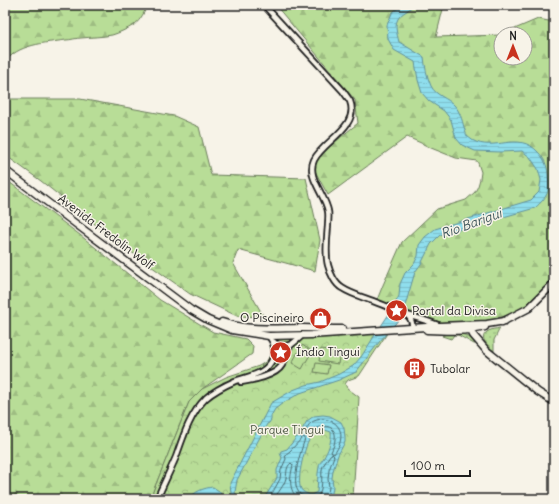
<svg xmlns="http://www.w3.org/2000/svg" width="559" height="504" font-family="Delius,sans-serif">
  <defs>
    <pattern id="grass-dots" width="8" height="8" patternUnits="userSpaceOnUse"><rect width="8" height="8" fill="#b8dd97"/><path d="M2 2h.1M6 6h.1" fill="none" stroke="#9ebd82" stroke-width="1.8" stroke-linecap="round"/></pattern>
    <pattern id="forest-firs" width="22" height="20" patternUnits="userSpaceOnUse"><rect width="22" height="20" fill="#b8dd97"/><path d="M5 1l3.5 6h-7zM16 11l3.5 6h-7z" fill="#9ebd82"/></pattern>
    <pattern id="park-crowns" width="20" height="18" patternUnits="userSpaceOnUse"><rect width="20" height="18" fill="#b8dd97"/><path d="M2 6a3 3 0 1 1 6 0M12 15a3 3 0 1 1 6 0" fill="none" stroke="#9ebd82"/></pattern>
    <pattern id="water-rules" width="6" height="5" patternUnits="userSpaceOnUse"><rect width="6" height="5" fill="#8fdeed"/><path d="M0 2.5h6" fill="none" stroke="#7bbecb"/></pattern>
  </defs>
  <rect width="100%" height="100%" fill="#f7f3e8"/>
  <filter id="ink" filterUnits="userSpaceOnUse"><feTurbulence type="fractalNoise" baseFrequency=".025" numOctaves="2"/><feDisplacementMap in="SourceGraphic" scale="8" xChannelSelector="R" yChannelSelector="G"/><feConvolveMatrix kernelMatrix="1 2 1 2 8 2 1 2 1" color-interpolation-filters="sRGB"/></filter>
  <g filter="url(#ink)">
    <!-- grass -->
    <path fill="url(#grass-dots)" stroke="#6a7c5a" d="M500,328L494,340V351C489,347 478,338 487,332C490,329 496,329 500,328Z
      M446,334C461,336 465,330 475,344H474L458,335H454L451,339L442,336Z"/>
    <!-- forest -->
    <path fill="url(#forest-firs)" stroke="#6a7c5a" d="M5,5H148C144,12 141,20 134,25C127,29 119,33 112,35C102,37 91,37 81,38C76,38 71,40 66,40C46,43 16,44 5,63Z
      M280,5H444L436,37L501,35V58H525V34H503L538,19L554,22V278L520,311L492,320L442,323L377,300L383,285L402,242L437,209L466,200L475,192L478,186L480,179L481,172L478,163L477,161L456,158L431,148L421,143L407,137L328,195C325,189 315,173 314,167C314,157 350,130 358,123L355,100L277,7Z
      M5,97L7,99H80L174,116L199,127L211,175L306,178L320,240L315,271L238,250L233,263L264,317L237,316L190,294L116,241L41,181L5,155Z
      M5,179L80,235L160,300L213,332L246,339L253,346L252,354L202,389L189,402L150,499H5Z"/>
    <!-- park -->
    <path fill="url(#park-crowns)" stroke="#6a7c5a" d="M387,332L386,335L359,376L348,380L345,384L347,388L359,397L353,499H150L189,402L202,389L226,377L259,366L267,361L271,353L269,336Z"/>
    <!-- pitch -->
    <path fill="#b8dd97" stroke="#6a7c5a" d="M302,345L312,351L302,369L292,363Z
      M321,349L340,352L338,364L319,361Z
      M316,363L329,365L327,374L314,372Z"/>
    <!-- water -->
    <path fill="url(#water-rules)" stroke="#619099" fill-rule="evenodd" d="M401,5H413C410,10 404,12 400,16C393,24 397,33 399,42L424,57C425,67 427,77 431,86C436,96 448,98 454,105C460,111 462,120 464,127C465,130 466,134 467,136C468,137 471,139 472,140C494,153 518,130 538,152C544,158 547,165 548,174C550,192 548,196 535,208L440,235L431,244L421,264L415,272L402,316L380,341L356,372L339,380L300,393L283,403L275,409L271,416V420L269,423L267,424L237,480L235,492L238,499H233L231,493L230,483L271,403L293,390L306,385L320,382L339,374L353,366L361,357L377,332L391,311L399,296L400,284L405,273L414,264L418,256L419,245L425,237L435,229L531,200L539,192L541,180L538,169L530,157L522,151L500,152L475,151L462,145L456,138L451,120L444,111L429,101L422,93L418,80L415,62L394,50L388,39L387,25L392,13Z
      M323,415L330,416L341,422L344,428L345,437V442L338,455L333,471L332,478L333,487L331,499H252L253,497C257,496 261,499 265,497L277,478V470L282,458L280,453L281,451L287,449L300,433L307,421L314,416ZM325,430L331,432C332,441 328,451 323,459C321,462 319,463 319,467C317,475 318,484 317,492L311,495C308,494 302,492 301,489C296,480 305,444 311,437C315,433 319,431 325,430Z
      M213,487L219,491L224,499H189C195,491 204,488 213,487Z"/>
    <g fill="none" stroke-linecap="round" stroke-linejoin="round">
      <!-- shore -->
      <path stroke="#4a6a70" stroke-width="1" d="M323,419C344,421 345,440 334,454L332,453L331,452C333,448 335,443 335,439C337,427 325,423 315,429C313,430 310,433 308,435L305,434C308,423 312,420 323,419Z
        M269,499L280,479L281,470L286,459L285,455L290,451L303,437L305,438V439C301,450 291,481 298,491C299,494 302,496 305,497C311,499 314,498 319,495C324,485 320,473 323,466C325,462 328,459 330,455L332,454L334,456L329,470L328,479L329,487L327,499
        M274,499C278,492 284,486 286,478C287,472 286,467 291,463L293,465C290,478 288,489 298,499"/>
      <defs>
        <path id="minor" d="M264,5L343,91C345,94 348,98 350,101C360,127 323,141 314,160C306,177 325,194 328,211C329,215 328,221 328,226C327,238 325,253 328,265C330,273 335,284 342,288C351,294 362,297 373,301C384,305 395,310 407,315C417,318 428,321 438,325
          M408,316C412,319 412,324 413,328
          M274,342C279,347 285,347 292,344
          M241,382C253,380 276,376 282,365C286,359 286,353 289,347C293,342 299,340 302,335
          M157,499C163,485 170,471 176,457C183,437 190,414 206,398C214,391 226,385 235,381C249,376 267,374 273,358C276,349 274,343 269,336"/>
        <path id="major" d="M5,170L76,224L191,310L208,320L232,330L269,336L311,335L440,326L487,324L505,321
          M222,322C248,331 275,328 302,328C315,328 329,329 342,329
          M502,322L529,308L554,283
          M469,327L473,335L486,350L538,392L554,402
          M427,330C445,331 467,332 485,327"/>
      </defs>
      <!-- minor casing -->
      <use href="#minor" stroke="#1c1c1c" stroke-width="8"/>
      <!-- major casing -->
      <use href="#major" stroke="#1c1c1c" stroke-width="9"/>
      <!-- minor -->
      <use href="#minor" stroke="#f7f3e8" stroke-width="4.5"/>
      <!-- major -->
      <use href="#major" stroke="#f7f3e8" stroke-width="6"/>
    </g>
  </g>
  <!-- icons -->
  <defs>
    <symbol id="sight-disc" viewBox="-11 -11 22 22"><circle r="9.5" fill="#c8321e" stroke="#f7f3e8"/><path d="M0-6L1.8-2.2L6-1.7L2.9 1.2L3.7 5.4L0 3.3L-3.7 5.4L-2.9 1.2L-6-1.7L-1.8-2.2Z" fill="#fff"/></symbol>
    <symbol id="shop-disc" viewBox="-11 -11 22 22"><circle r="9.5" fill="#c8321e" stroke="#f7f3e8"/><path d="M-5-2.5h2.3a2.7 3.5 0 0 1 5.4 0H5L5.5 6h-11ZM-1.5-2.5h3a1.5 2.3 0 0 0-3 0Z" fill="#fff"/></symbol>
    <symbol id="building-disc" viewBox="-11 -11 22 22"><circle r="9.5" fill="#c8321e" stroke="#f7f3e8"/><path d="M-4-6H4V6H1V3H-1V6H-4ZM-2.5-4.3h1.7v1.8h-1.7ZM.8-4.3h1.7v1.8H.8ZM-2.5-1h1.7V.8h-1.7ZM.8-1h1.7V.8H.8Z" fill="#fff"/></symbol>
  </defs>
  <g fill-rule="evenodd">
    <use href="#sight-disc" x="384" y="298" width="25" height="25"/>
    <use href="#shop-disc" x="308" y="306" width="25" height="25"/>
    <use href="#sight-disc" x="268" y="340" width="25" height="25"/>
    <use href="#building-disc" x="402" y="356" width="25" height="25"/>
  </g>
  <g text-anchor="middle" stroke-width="3" stroke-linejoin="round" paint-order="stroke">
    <!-- street labels -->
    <g font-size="12" fill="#1c1c1c" stroke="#f7f3e8">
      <text transform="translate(106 232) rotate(37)" y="4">Avenida Fredolin Wolf</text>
    </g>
    <!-- poi labels -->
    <g font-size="12" fill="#1c1c1c" stroke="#f7f3e8" text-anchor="start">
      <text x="412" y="315">Portal da Divisa</text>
      <text x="304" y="322" text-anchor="end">O Piscineiro</text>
      <text x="296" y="356">Índio Tingui</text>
      <text x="430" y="373">Tubolar</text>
    </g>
    <!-- park labels -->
    <g font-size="12" fill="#4b5641" stroke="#f7f3e8">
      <text x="287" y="434">Parque Tingui</text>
    </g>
    <!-- water labels -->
    <g font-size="13" font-style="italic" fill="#3e565b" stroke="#f7f3e8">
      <text transform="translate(471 223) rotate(-20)" y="5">Rio Barigui</text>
    </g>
  </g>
  <!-- margin -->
  <rect width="559" height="504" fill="none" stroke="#f7f3e8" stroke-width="20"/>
  <rect x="10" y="10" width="539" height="484" fill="none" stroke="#1c1c1c" stroke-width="1.5" filter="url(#ink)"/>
  <!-- north arrow -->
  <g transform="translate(513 46)"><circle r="19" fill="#f7f3e8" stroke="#9f9d96"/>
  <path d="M0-3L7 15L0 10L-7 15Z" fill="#c8321e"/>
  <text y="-6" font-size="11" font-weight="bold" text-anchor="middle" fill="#1c1c1c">N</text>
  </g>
  <!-- scale -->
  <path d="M405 470v6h65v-6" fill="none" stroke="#1c1c1c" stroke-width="2"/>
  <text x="411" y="470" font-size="12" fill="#1c1c1c" stroke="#f7f3e8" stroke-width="3" paint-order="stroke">100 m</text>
</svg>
